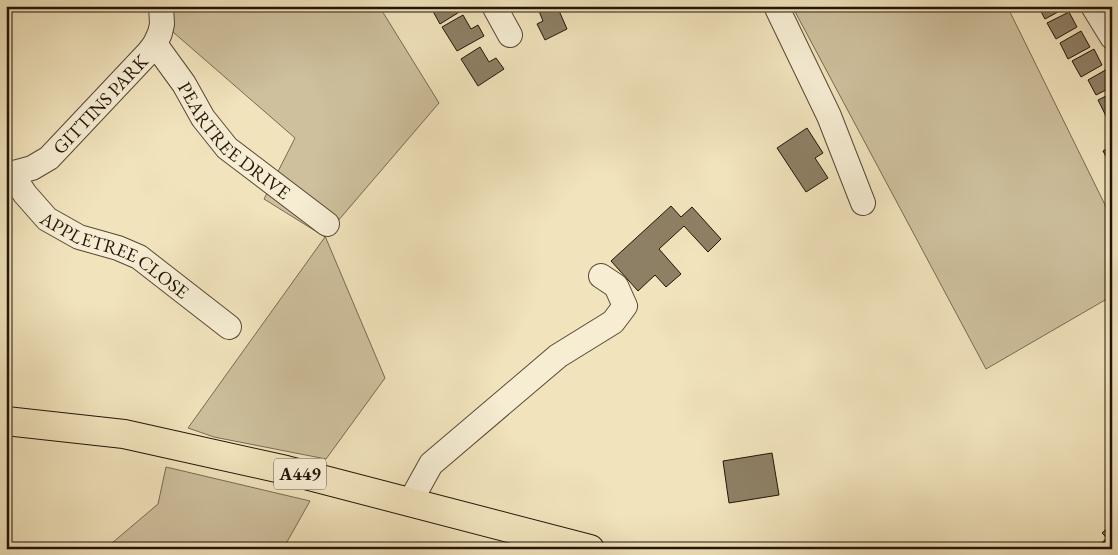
<svg xmlns="http://www.w3.org/2000/svg" width="1118" height="555" font-family="'EB Garamond',serif">
  <rect width="100%" height="100%" fill="#f1e3bc"/>
  <filter id="stains"><feTurbulence type="fractalNoise" baseFrequency=".004" numOctaves="4"/><feColorMatrix values="0 0 0 0 .2 0 0 0 0 .09 0 0 0 0 .02 0 0 0 .5 -.17"/></filter>
  <radialGradient id="worn" r=".72"><stop offset=".6" stop-color="#630" stop-opacity="0"/><stop offset="1" stop-color="#630" stop-opacity=".3"/></radialGradient>
  <!-- green -->
  <path fill="#cec09d" stroke="#786a52" d="M165,6H379L439,103L325,236L385,378L326,459L214,437L188,428L325,237L264,199L295,138L173,32Z
    M792,6H1007L1112,219V296L986,369Z
    M166,467L310,501L283,549H105L158,504Z"/>
  <!-- building -->
  <path fill="#8e8065" stroke="#231407" d="M430,6H458L461,11L440,24Z
    M537,6H557L567,29L545,40L537,24L543,21Z
    M1038,6H1066L1067,7L1045,19Z
    M1069,12L1077,27L1056,39L1047,23Z
    M463,15L471,29L478,25L484,36L457,51L442,27Z
    M1081,31L1090,47L1068,59L1060,43Z
    M480,47L489,62L496,58L504,69L478,86L461,59Z
    M1094,49L1102,65L1081,77L1072,61Z
    M1109,68L1112,73V87L1096,95L1088,80Z
    M1112,93V113L1106,116L1098,100Z
    M807,128L823,153L815,158L828,178L806,192L777,148Z
    M1112,146V167L1103,151Z
    M671,206L681,217L692,207L721,239L708,252L684,226L659,249L681,274L666,287L655,275L638,291L611,261Z
    M772,453L779,495L729,503L723,461Z
    M1112,524V549H1095L1107,538L1102,533Z"/>
  <g fill="none" stroke-linecap="round" stroke-linejoin="round">
    <defs>
      <g id="minor">
        <path d="M494,6L510,35"/>
        <path d="M776,6L829,116L863,203"/>
        <path d="M1093,6L1112,37"/>
        <path id="s1" d="M155,44L184,84L203,118L227,148L327,224"/>
        <path id="s2" d="M11,173L25,194L47,219L79,237L118,248L139,257L229,327"/>
        <path id="s3" d="M6,175L32,168L49,158L148,53L155,44L160,33L162,24L161,6"/>
        <path d="M410,502L431,464L558,356L613,322L625,306L616,286L601,276"/>
      </g>
      <path id="highway" d="M6,421L124,434L286,470L590,549"/>
    </defs>
    <!-- minor casing -->
    <use href="#minor" stroke="#564834" stroke-width="26"/>
    <!-- highway casing -->
    <use href="#highway" stroke="#231407" stroke-width="30"/>
    <!-- minor -->
    <use href="#minor" stroke="#f6edd3" stroke-width="24"/>
    <!-- highway -->
    <use href="#highway" stroke="#f1e3bc" stroke-width="28"/>
  </g>
  <g text-anchor="middle" stroke-width="4" stroke-linejoin="round" paint-order="stroke">
    <!-- shield labels -->
    <rect fill="#f6edd3" stroke="#625544" stroke-width="1" x="274" y="458.5" width="52" height="31" rx="4"/>
    <g font-size="18" font-weight="bold" fill="#231407">
      <text x="300" y="480">A449</text>
    </g>
    <!-- street labels -->
    <g font-size="19" fill="#231407" stroke="#f6edd3">
      <text dy="7" stroke="none"><textPath href="#s3" startOffset="121">GITTINS PARK</textPath></text>
      <text dy="7" stroke="none"><textPath href="#s1" startOffset="126">PEARTREE DRIVE</textPath></text>
      <text dy="7" stroke="none"><textPath href="#s2" startOffset="136">APPLETREE CLOSE</textPath></text>
    </g>
  </g>
  <!-- margin -->
  <rect width="1118" height="555" fill="none" stroke="#f1e3bc" stroke-width="25"/>
  <rect x="8" y="8" width="1103" height="540" fill="none" stroke="#231407" stroke-width="2.5"/>
  <rect x="12" y="12" width="1093" height="530" fill="none" stroke="#231407"/>
  <rect width="100%" height="100%" filter="url(#stains)"/>
  <rect width="100%" height="100%" fill="url(#worn)"/>
</svg>
